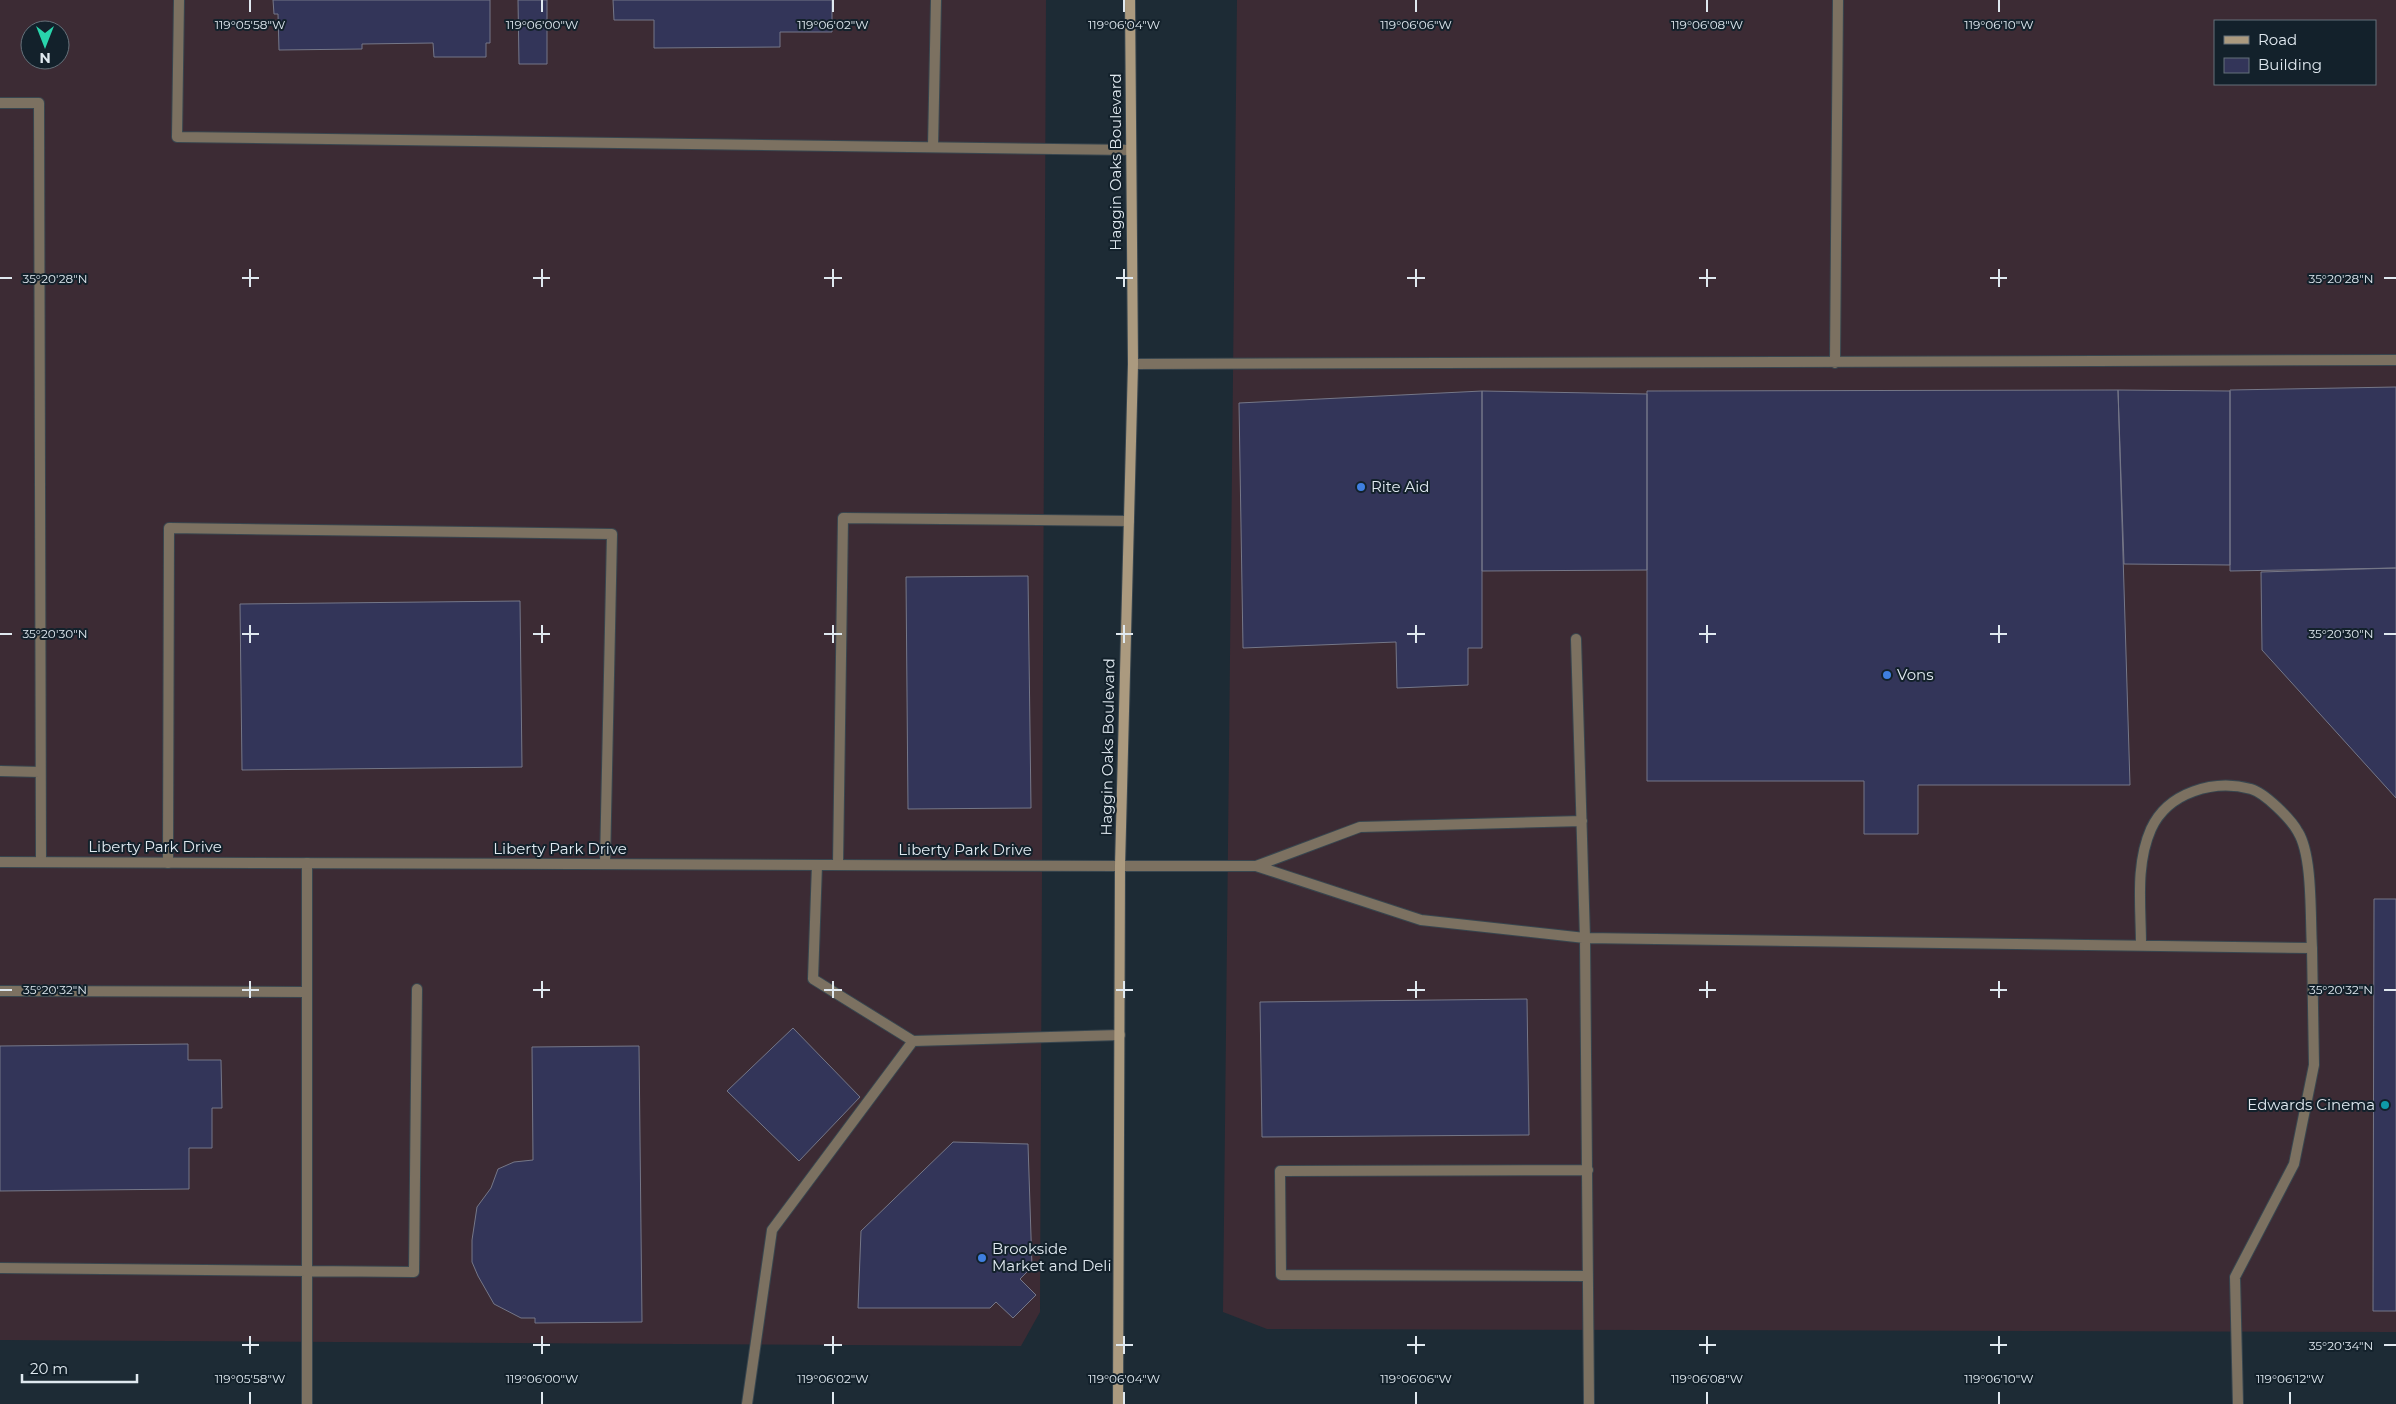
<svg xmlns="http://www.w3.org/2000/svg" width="2396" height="1404" font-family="Montserrat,sans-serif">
  <rect width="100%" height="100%" fill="#1d2b35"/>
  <!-- commercial -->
  <path fill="#3c2b34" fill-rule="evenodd" d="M0,0H1046L1040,1312L1021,1346L0,1340ZM30,30H60V60H30Z
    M1237,0H2396V1332L1267,1329L1223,1312ZM2215,21H2375V84H2215Z"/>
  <!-- building -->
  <path fill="#333559" stroke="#757788" d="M273,0H490V43H486V57H434L433,43L362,44V49L279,50L278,14H274Z
    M518,0H547V64H519Z
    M613,0H832V32H780V47L654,48V20H614Z
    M2396,387V568L2230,571V390Z
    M2118,390L2230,391V565L2124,564Z
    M2118,390L2130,785H1918V834H1864V781H1647V391Z
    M1482,391L1647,394V570L1482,571Z
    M1482,391V648H1468V685L1397,688L1396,642L1243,648L1239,403Z
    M2396,568V798L2262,650L2261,572Z
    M1028,576L1031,808L908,809L906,577Z
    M520,601L522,767L242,770L240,604Z
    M2374,899H2396V1311H2373Z
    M1527,999L1529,1135L1262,1137L1260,1002Z
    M793,1028L860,1097L799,1161L727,1091Z
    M188,1044V1060H221L222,1108H212V1148H189V1189L0,1191V1046Z
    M639,1046L642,1322L535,1323V1318H521L494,1304L478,1276L472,1262V1240L477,1207L491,1188L498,1169L514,1162L533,1160L532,1047Z
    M953,1142L1028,1144L1032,1267L1020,1279L1036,1295L1013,1318L996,1302L990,1308H858L861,1231Z"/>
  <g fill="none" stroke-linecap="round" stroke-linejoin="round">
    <defs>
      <path id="lane" d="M179,0L177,137L1131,150
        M0,103H39L41,862
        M933,147L936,0
        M1835,363L1838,0
        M1133,364L2396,360
        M0,771L40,772
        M168,863L169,528L612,534L605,864
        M817,865L813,979L913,1041
        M838,865L843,518L1129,521
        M1120,866H1256L1421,920L1585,938L1576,639
        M1256,866L1360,827L1582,821
        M2141,945C2141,907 2135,865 2151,829C2168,792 2214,779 2251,789C2265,793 2291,819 2298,832C2313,856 2310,918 2312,948
        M0,991L307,992
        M1588,1170L1280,1171L1281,1275L1588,1276
        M0,1268L414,1272L417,989
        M307,1404V863
        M747,1404L772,1230L913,1041L1120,1035
        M1589,1404L1585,938L2312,948L2314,1065L2294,1164L2235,1277L2238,1404"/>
      <path id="street" d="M0,862L1120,866"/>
      <path id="secondary" d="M1118,1404L1120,866L1133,364L1130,0"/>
    </defs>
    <!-- lane casing -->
    <use href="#lane" stroke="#38464f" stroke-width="12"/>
    <!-- street casing -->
    <use href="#street" stroke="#38464f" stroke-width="12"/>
    <!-- secondary casing -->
    <use href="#secondary" stroke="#38464f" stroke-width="12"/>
    <!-- lane -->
    <use href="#lane" stroke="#7c7161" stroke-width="10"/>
    <!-- street -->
    <use href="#street" stroke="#7c7161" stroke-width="10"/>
    <!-- secondary -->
    <use href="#secondary" stroke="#ab9a7f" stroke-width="10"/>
  </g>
  <!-- ticks -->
  <path fill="none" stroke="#e0e9f0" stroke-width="2" d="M250,0V12M542,0V12M833,0V12M1124,0V12M1416,0V12M1707,0V12M1999,0V12M250,269V287M542,269V287M833,269V287M1124,269V287M1416,269V287M1707,269V287M1999,269V287M0,278H12M242,278H259M533,278H550M824,278H842M1116,278H1133M1407,278H1425M1699,278H1716M1990,278H2007M2384,278H2396M250,625V643M542,625V643M833,625V643M1124,625V643M1416,625V643M1707,625V643M1999,625V643M0,634H12M242,634H259M533,634H550M824,634H842M1116,634H1133M1407,634H1425M1699,634H1716M1990,634H2007M2384,634H2396M250,981V998M542,981V998M833,981V998M1124,981V998M1416,981V998M1707,981V998M1999,981V998M0,990H12M242,990H259M533,990H550M824,990H842M1116,990H1133M1407,990H1425M1699,990H1716M1990,990H2007M2384,990H2396M250,1336V1354M542,1336V1354M833,1336V1354M1124,1336V1354M1416,1336V1354M1707,1336V1354M1999,1336V1354M242,1345H259M533,1345H550M824,1345H842M1116,1345H1133M1407,1345H1425M1699,1345H1716M1990,1345H2007M2384,1345H2396M250,1392V1404M542,1392V1404M833,1392V1404M1124,1392V1404M1416,1392V1404M1707,1392V1404M1999,1392V1404M2290,1392V1404"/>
  <!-- markers -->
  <g fill="#3f7fe0" stroke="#13212b" stroke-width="2">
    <circle cx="1361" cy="487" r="5"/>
    <circle cx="1887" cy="675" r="5"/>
    <circle cx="982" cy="1258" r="5"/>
  </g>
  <circle fill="#0f9aa8" stroke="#13212b" stroke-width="2" cx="2385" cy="1105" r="5"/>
  <g text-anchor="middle" stroke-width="4" stroke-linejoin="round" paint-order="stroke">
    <!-- street labels -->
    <g font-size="15" fill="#e0e9f0" stroke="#13212b">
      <text transform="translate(1116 162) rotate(-90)" y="5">Haggin Oaks Boulevard</text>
      <text transform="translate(1108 747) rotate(-89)" y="5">Haggin Oaks Boulevard</text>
      <text x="155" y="852">Liberty Park Drive</text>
      <text x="560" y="854">Liberty Park Drive</text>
      <text x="965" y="855">Liberty Park Drive</text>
    </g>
    <!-- poi labels -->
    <g font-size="15" fill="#e0e9f0" stroke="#13212b" text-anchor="start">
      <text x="1371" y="492">Rite Aid</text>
      <text x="1897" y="680">Vons</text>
      <text x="2375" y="1110" text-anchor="end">Edwards Cinema</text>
      <text x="992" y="1254">Brookside<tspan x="992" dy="17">Market and Deli</tspan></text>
    </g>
  </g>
  <g font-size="12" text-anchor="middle" fill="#e0e9f0" stroke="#13212b" stroke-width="4" stroke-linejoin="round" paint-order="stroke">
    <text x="250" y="29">119°05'58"W</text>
    <text x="542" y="29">119°06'00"W</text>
    <text x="833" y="29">119°06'02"W</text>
    <text x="1124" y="29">119°06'04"W</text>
    <text x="1416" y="29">119°06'06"W</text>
    <text x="1707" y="29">119°06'08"W</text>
    <text x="1999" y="29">119°06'10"W</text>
    <text x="2341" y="283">35°20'28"N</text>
    <text x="55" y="283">35°20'28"N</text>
    <text x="2341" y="638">35°20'30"N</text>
    <text x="55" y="638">35°20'30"N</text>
    <text x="2341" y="994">35°20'32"N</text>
    <text x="55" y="994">35°20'32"N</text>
    <text x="2341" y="1350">35°20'34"N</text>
    <text x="250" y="1383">119°05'58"W</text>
    <text x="542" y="1383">119°06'00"W</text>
    <text x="833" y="1383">119°06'02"W</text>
    <text x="1124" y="1383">119°06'04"W</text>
    <text x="1416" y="1383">119°06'06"W</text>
    <text x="1707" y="1383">119°06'08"W</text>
    <text x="1999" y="1383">119°06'10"W</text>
    <text x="2290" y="1383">119°06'12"W</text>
  </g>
  <!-- legend -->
  <rect x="2214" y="20" width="162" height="65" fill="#13212b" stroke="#65717a"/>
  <rect x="2224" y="36" width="25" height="8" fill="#ab9a7f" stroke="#65717a"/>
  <text x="2258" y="45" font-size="15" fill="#e0e9f0">Road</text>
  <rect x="2224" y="58" width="25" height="15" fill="#333559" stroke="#65717a"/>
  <text x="2258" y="70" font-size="15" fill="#e0e9f0">Building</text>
  <!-- north arrow -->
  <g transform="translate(45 45) rotate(180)"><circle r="24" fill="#13212b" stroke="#65717a"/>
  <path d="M0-4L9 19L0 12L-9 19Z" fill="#29d5ac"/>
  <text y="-8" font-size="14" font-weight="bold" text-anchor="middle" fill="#e0e9f0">N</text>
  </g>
  <!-- scale -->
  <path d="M22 1374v8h115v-8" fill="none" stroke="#e0e9f0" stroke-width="2.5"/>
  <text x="30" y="1374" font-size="15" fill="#e0e9f0" stroke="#13212b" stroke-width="4" paint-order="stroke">20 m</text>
</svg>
